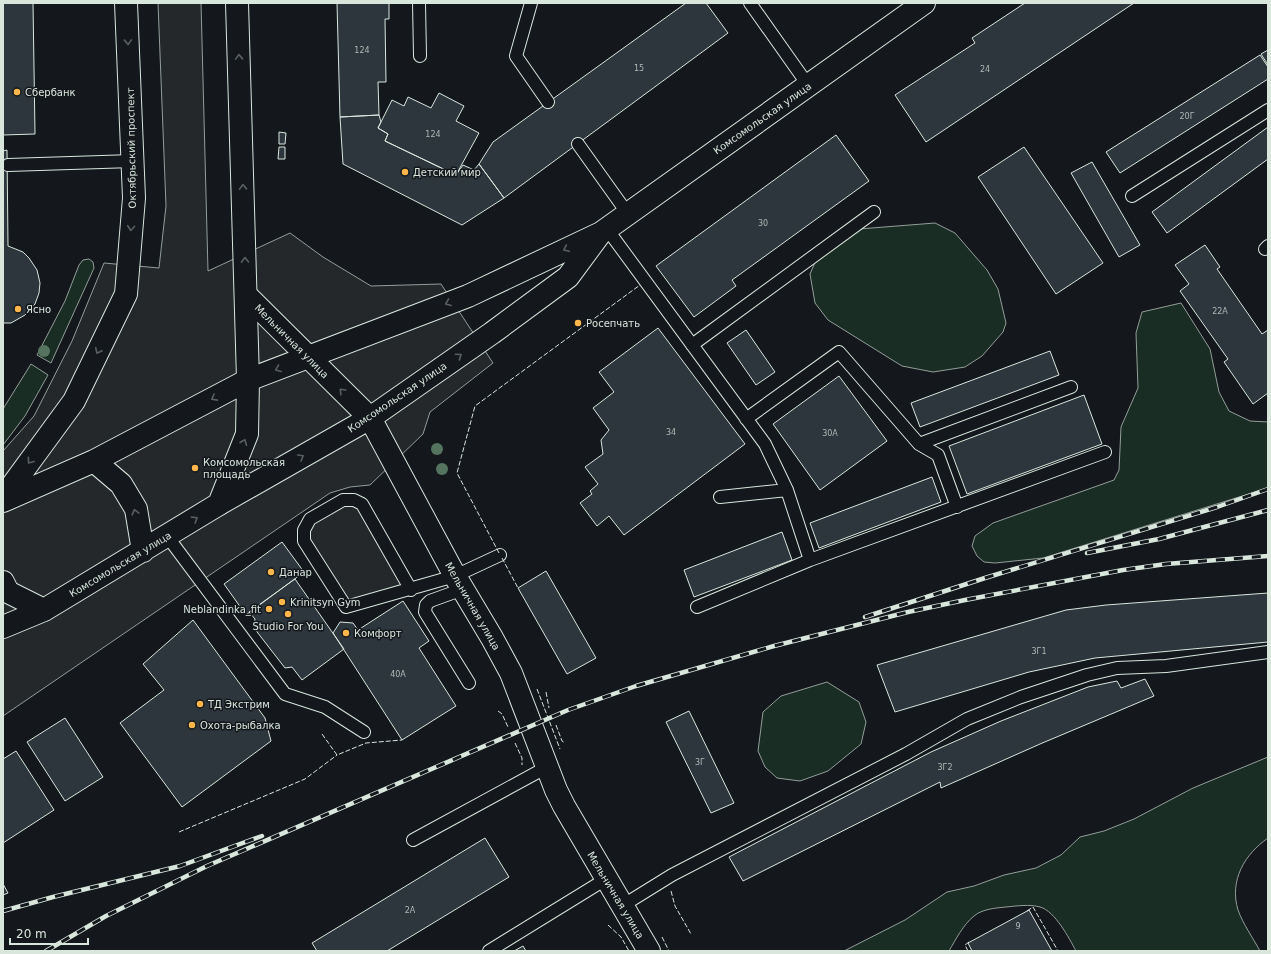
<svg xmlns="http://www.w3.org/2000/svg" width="1271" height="954" font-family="'DejaVu Sans',sans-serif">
  <rect width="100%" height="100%" fill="#14181c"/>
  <!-- green -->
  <path fill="#1a2d24" stroke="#939e99" d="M935,223L955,233L987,270L998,289L1006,323L1003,332L982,356L965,367L933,372L902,366L828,320L815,303L810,274L819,253L859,229Z
    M89,259L93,262L94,268L51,363L37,355L65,301L79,265L83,260Z
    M1181,303L1210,349L1219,392L1229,411L1250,421L1268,422V488L1043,558L995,563L984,562L977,556L972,546L975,536L993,523L1114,480L1119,470L1121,427L1138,388L1136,333L1142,312Z
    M31,364L48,375L25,416L3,445V409Z
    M827,682L859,702L866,722L861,744L828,771L800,781L777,778L765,767L758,751L763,712L781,696Z
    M1268,757V838C1245,854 1229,880 1238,910C1243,924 1253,938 1260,951H1076C1069,938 1055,911 1040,907C1030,904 1016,906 1006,907C996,908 982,909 974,916C963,925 956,939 949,951H844L905,920L947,892L974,886L1004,875L1036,868L1061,855L1080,837L1104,831L1134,819L1193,788Z"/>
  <!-- parking -->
  <path fill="#24282b" stroke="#939e99" d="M158,3H201L208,271L290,233L323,257L371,286L441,284L493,363L430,412L423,434L370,485L350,487L330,493L3,716V451L34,416L72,341L104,263L159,268L166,206Z
    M354,500L411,590L346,607L304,530L310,519Z"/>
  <!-- building -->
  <path fill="#2c363c" stroke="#d8e6dc" d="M3,3H33L35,134L3,135Z
    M337,3H389V19H385L386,82H378L379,115L340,117Z
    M686,3H706L728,33L504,198L479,164L493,142Z
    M1025,3H1134L926,142L895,95L975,43L972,38Z
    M1268,50V65L1261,54Z
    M1260,55L1268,67V79L1120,173L1106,152Z
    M439,93L464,106L456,121L479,133L456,175L385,141L388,134L378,128L392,100L404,106L408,97L431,108Z
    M379,115L381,122L378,128L388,134L385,141L456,175L463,165L474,170L479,164L504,198L462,225L343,164L340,117Z
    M1268,127V159L1167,233L1152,212Z
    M279,132L286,133L285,144H279Z
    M836,135L869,181L732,280L736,286L694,317L656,266Z
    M279,147H285V159H278Z
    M1024,147L1103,263L1056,294L978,177Z
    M7,150L8,246L23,252L29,258L37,270L40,283L39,293L35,304L25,315L11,323H3V151Z
    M1092,162L1140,245L1119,257L1071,173Z
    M1205,245L1220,267L1217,269L1262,334L1268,330V393L1253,404L1224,362L1228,359L1180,291L1189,284L1175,265Z
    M658,328L745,444L624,535L609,516L597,526L580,503L592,494L590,491L598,484L585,467L603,454L601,440L609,430L593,408L614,392L599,372Z
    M746,330L775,372L756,385L727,343Z
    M1050,351L1059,375L920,427L911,403Z
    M839,376L887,441L820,490L773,424Z
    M1084,395L1102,444L967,494L949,446Z
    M932,477L941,502L819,548L810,523Z
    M782,532L792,560L694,597L684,570Z
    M282,542L304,572L246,615L224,584Z
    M546,571L596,658L567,674L518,588Z
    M295,579L344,649L302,680L292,667L285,668L254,628L255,619L249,612Z
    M1268,593V642L1095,658L1029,672L895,712L877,665L1066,610L1106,605Z
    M403,601L429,641L419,648L456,706L402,740L333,633L340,622L353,623L358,630Z
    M193,620L265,718L271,741L182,807L120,723L164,690L143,664Z
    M1145,679L1154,696L1040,744L941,788L940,782L743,881L729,857L931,752L1001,721L1088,687L1117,681L1121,688Z
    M689,711L734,803L711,813L666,722Z
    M65,718L103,777L65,801L27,742Z
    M16,751L54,810L3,843V759Z
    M485,838L509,877L387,951H317L312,943Z
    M3,884L8,893L3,895Z
    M1029,910L1052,951H972L968,943Z
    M523,946L526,951H514Z"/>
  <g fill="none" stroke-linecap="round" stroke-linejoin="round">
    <defs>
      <path id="service" d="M419,3L420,56
        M531,3L516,56L548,102
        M750,3L808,85
        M578,144L628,214
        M8,165L133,161
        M1132,196L1268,110
        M607,229L765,444L787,490L810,560
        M1265,249L1268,246
        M692,345L874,212
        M746,419L839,352L919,444L938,455L957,507
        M919,444L1071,387
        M720,497L787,490
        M167,536L285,694L325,707L364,732
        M463,589L430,601L426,605L425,612L469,683
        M411,590L362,504L354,500H343L310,519L304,530V541L346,607L455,576L500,555
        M697,607L810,560L1105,452
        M413,840L547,767
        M622,906L672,875L906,754L967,719L1021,697L1087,675L1117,668L1166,666L1268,652
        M489,951L606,879"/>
      <path id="secondary" d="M246,295L370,418L455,576L492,638L511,673L556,790L564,806L649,951
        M248,380L468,296L601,233L924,3
        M219,504L370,418L492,333L568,277L599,235"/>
      <path id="primary" d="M94,461L121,484L136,509L143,551
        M3,498L74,401L126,294L134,198L126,3
        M3,501L94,461L248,380
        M3,582L8,592L44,610
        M3,627L44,610L219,504L247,434L248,380L237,3"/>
    </defs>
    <!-- service casing -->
    <use href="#service" stroke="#d8e6dc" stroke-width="14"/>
    <!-- secondary casing -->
    <use href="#secondary" stroke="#d8e6dc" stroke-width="24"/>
    <!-- primary casing -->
    <use href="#primary" stroke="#d8e6dc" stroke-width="24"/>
    <!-- service -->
    <use href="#service" stroke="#14181c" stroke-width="12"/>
    <!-- secondary -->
    <use href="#secondary" stroke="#14181c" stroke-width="22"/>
    <!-- primary -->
    <use href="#primary" stroke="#14181c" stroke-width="22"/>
    <defs>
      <path id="rail" d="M1087,553L1159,539L1268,510
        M865,617L985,578L1217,507L1268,489
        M3,911L53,897L180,866L262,836
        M46,951L106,916L207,866L568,710L636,686L774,646L908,612L965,600L1123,570L1166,564L1268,556"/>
    </defs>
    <!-- rail casing -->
    <use href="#rail" stroke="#d8e6dc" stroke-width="4.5"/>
    <!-- rail -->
    <use href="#rail" stroke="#14181c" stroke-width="3" stroke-dasharray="9" stroke-linecap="butt"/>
    <!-- fence -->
    <path stroke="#d8e6dc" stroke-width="1" stroke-dasharray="5 2" stroke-linecap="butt" d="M499,553L457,473L475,406L640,285
      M502,558L518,588
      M537,689L560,749
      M546,692L549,708
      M498,711L502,714L508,727
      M556,725L562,741L565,743
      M322,734L337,755L366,743L402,740
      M515,743L522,758V765
      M179,832L305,779L337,755
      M671,891L675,906L691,934
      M1027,911L1033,907L1058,951
      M608,925L621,937L629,951
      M662,937L669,951
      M968,951L965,945L969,942"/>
  </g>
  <!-- trees -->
  <g fill="#55745f">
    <circle cx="44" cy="351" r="6"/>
    <circle cx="437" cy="449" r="6"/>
    <circle cx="442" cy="469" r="6"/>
  </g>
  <!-- one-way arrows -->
  <defs><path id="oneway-chevron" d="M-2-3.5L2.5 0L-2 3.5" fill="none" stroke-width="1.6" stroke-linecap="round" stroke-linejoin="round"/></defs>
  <g stroke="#59605f">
    <use href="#oneway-chevron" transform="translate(128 42) rotate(88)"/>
    <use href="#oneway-chevron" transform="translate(239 57) rotate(-92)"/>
    <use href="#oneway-chevron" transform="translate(243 187) rotate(-92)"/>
    <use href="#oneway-chevron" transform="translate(131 228) rotate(95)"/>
    <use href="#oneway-chevron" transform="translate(566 249) rotate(155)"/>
    <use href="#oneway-chevron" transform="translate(245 260) rotate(-91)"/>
    <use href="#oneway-chevron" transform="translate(448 303) rotate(159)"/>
    <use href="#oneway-chevron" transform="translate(98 351) rotate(116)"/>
    <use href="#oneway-chevron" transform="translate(459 356) rotate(-35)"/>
    <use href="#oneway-chevron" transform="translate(278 369) rotate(159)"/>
    <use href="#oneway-chevron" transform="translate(342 391) rotate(-135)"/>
    <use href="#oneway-chevron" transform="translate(214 398) rotate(152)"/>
    <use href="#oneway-chevron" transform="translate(244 442) rotate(-68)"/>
    <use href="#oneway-chevron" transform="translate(301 457) rotate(-30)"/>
    <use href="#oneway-chevron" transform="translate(30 461) rotate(126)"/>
    <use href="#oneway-chevron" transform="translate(135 512) rotate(-105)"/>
    <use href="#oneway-chevron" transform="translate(195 519) rotate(-32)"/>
  </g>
  <!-- markers -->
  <g fill="#ffb74d" stroke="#14181c" stroke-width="1.5">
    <circle cx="17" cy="92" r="4"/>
    <circle cx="405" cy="172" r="4"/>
    <circle cx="18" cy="309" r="4"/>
    <circle cx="578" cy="323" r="4"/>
    <circle cx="195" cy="468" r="4"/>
    <circle cx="271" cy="572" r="4"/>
    <circle cx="282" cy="602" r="4"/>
    <circle cx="269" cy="609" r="4"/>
    <circle cx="288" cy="614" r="4"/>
    <circle cx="346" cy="633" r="4"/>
    <circle cx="200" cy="704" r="4"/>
    <circle cx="192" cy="725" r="4"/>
  </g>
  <g text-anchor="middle" stroke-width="3" stroke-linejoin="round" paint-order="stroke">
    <!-- number labels -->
    <g font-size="8" fill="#adbab4">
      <text x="362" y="53">124</text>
      <text x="639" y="71">15</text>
      <text x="985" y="72">24</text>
      <text x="1187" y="119">20Г</text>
      <text x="433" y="137">124</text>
      <text x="763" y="226">30</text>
      <text x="1220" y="314">22А</text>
      <text x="671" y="435">34</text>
      <text x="830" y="436">30А</text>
      <text x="1039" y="654">3Г1</text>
      <text x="398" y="677">40А</text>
      <text x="700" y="765">3Г</text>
      <text x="945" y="770">3Г2</text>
      <text x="410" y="913">2А</text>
      <text x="1018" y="929">9</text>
    </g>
    <!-- poi labels -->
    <g font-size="10" fill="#d8e6dc" stroke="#14181c" text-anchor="start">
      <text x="25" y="96">Сбербанк</text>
      <text x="413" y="176">Детский мир</text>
      <text x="26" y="313">Ясно</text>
      <text x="586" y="327">Росепчать</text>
      <text x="203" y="466">Комсомольская<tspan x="203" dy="12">площадь</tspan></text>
      <text x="279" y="576">Данар</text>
      <text x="290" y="606">Krinitsyn Gym</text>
      <text x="261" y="613" text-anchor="end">Neblandinka_fit</text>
      <text x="288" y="630" text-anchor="middle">Studio For You</text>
      <text x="354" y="637">Комфорт</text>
      <text x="208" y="708">ТД Экстрим</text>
      <text x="200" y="729">Охота-рыбалка</text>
    </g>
    <!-- street labels -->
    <g font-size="10" fill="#d8e6dc" stroke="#14181c">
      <text transform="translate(762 118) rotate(-35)" y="4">Комсомольская улица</text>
      <text transform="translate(131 148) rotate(-91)" y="4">Октябрьский проспект</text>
      <text transform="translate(292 341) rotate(45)" y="4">Мельничная улица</text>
      <text transform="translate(397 397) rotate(-34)" y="4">Комсомольская улица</text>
      <text transform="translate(120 564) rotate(-31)" y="4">Комсомольская улица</text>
      <text transform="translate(473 606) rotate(60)" y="4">Мельничная улица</text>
      <text transform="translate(616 895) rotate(59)" y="4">Мельничная улица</text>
    </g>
  </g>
  <!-- border -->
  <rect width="1271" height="954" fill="none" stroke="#d8e6dc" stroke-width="8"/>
  <!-- scale -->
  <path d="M10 938v6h78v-6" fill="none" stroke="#d8e6dc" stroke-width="2"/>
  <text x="16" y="938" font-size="12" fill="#d8e6dc" stroke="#14181c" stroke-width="3" paint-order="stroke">20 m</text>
</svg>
